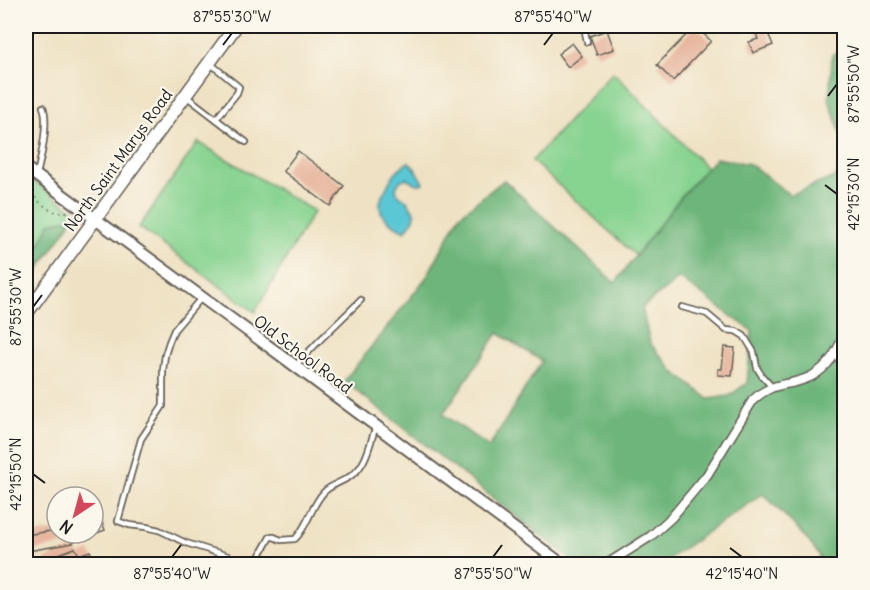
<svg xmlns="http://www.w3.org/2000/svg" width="870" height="590" font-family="Delius,sans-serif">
  <rect width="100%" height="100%" fill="#fbf7ec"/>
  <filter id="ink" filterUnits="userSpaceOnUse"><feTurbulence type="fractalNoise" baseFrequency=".0167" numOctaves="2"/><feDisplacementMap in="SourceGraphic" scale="12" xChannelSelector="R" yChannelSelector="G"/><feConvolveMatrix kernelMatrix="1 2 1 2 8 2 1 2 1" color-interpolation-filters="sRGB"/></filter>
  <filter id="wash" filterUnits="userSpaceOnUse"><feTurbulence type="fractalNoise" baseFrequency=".008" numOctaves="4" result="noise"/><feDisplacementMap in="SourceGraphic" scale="24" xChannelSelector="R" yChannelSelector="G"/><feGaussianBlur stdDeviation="1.35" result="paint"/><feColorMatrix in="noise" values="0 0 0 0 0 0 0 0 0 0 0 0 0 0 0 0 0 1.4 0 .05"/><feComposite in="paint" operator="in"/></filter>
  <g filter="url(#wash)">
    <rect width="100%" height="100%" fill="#efe2c4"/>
    <!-- green -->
    <path fill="#87d390" stroke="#527856" stroke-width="1.5" d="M613,72L707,168L684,193L636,256L532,161Z
      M198,142L314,211L255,312L139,227Z
      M26,176L77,213L26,288Z"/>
    <!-- forest -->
    <path fill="#6db57a" stroke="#44684b" stroke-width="1.5" fill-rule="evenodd" d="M844,46V564H814L820,556L802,533L763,494L661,564H577L344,381L426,278L460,215L504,180L615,283L684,193L716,158L750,164L790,195L837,176L843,140L829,100L832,55ZM679,278L752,331L747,383L729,396L709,399L674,372L650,343L642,308ZM498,333L542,361L489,447L443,414Z
      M73,218L26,288V265L33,258L50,223Z"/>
    <!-- water -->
    <path fill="#5cc7d4" stroke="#3c7278" stroke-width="1.5" d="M409,162L414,167L423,183C416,186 412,181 406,178L400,181L396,188L397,193L407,201L415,213L414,219L405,231C394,225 379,218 380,204C380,198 384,192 387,187C392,175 398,168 409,162Z"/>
    <g id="blocks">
      <!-- building -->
      <path fill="#e7b69e" d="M695,26L711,41L673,81L657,65Z
        M739,26H765L773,45L753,53L749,42L758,39L754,27L742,32Z
        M607,30L614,49L597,55L590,36Z
        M572,43L582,56L568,67L558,54Z
        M298,151L344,186L330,206L283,171Z
        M724,347L735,348L732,376L718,375V369H722Z
        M99,515L105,530L72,542L73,543L28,551L26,535L57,530V533H93V517Z
        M75,548L79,555L90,551L96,564H47L45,559Z"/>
    </g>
  </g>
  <g filter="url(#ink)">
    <use href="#blocks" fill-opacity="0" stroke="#666157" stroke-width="1.5"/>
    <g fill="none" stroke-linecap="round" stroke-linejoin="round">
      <defs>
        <path id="service" d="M584,26L587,42
          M211,64L239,87L237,93L216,119
          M186,96L246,142
          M37,174C41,158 49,121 43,107
          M202,297L174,330L169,342L165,355L163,370V406L141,439L118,521L129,525L146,527L159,530L186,543L228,556L238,564
          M682,307L707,314L726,330L736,331L744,336L754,352L757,368L762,376L772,387
          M295,366L321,339L361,300
          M255,564L270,537H274L281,540L295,539C308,526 311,506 324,492C332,484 343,482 352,475C367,465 370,442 376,426"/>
        <path id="minor" d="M607,564L651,536L672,517L707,475L753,400C773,382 782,387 805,379C825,372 837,353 844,335"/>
        <path id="tertiary" d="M26,168L275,351L562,564"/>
        <path id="secondary" d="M26,314L236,26"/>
      </defs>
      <!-- service casing -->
      <use href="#service" stroke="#666157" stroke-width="8"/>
      <!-- minor casing -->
      <use href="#minor" stroke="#666157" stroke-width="11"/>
      <!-- tertiary casing -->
      <use href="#tertiary" stroke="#666157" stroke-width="14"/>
      <!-- secondary casing -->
      <use href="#secondary" stroke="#666157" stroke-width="15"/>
      <!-- path -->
      <path stroke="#666157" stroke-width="1.5" stroke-dasharray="1.5 4.5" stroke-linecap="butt" d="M26,189C37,199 53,219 69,211"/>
      <!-- service -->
      <use href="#service" stroke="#fff" stroke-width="4.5"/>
      <!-- minor -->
      <use href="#minor" stroke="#fff" stroke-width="8"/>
      <!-- tertiary -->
      <use href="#tertiary" stroke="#fff" stroke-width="10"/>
      <!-- secondary -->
      <use href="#secondary" stroke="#fff" stroke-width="12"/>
    </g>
  </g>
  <!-- ticks -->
  <path fill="none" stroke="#1c1c1c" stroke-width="2" d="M223,45L232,33M544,45L553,33M828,96L837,84M825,185L837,194M33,307L42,295M33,474L45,483M730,548L742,557M172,557L181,545M493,557L502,545"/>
  <g text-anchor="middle" stroke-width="4.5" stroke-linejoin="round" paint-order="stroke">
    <!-- street labels -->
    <g font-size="16" fill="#1c1c1c" stroke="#fbf7ec">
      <text transform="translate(118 160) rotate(-54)" y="6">North Saint Marys Road</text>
      <text transform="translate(303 354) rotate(37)" y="6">Old School Road</text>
    </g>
  </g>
  <!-- margin -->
  <rect width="870" height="590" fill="none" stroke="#fbf7ec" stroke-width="66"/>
  <!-- north arrow -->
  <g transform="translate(75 515) rotate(216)"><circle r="28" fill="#fbf7ec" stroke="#a29f99" stroke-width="1.5"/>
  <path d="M0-4.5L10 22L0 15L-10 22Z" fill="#d1495b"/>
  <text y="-9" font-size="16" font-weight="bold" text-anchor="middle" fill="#1c1c1c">N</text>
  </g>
  <rect x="33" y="33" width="804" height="524" fill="none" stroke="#1c1c1c" stroke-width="2"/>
  <g font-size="15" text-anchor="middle" fill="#1c1c1c">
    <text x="232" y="22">87°55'30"W</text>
    <text x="553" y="22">87°55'40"W</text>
    <text transform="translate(854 84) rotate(-90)" y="5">87°55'50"W</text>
    <text transform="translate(854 194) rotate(-90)" y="5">42°15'30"N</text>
    <text transform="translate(16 307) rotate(-90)" y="5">87°55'30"W</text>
    <text transform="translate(16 474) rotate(-90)" y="5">42°15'50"N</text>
    <text x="172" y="579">87°55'40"W</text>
    <text x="493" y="579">87°55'50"W</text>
    <text x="742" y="579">42°15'40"N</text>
  </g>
</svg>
